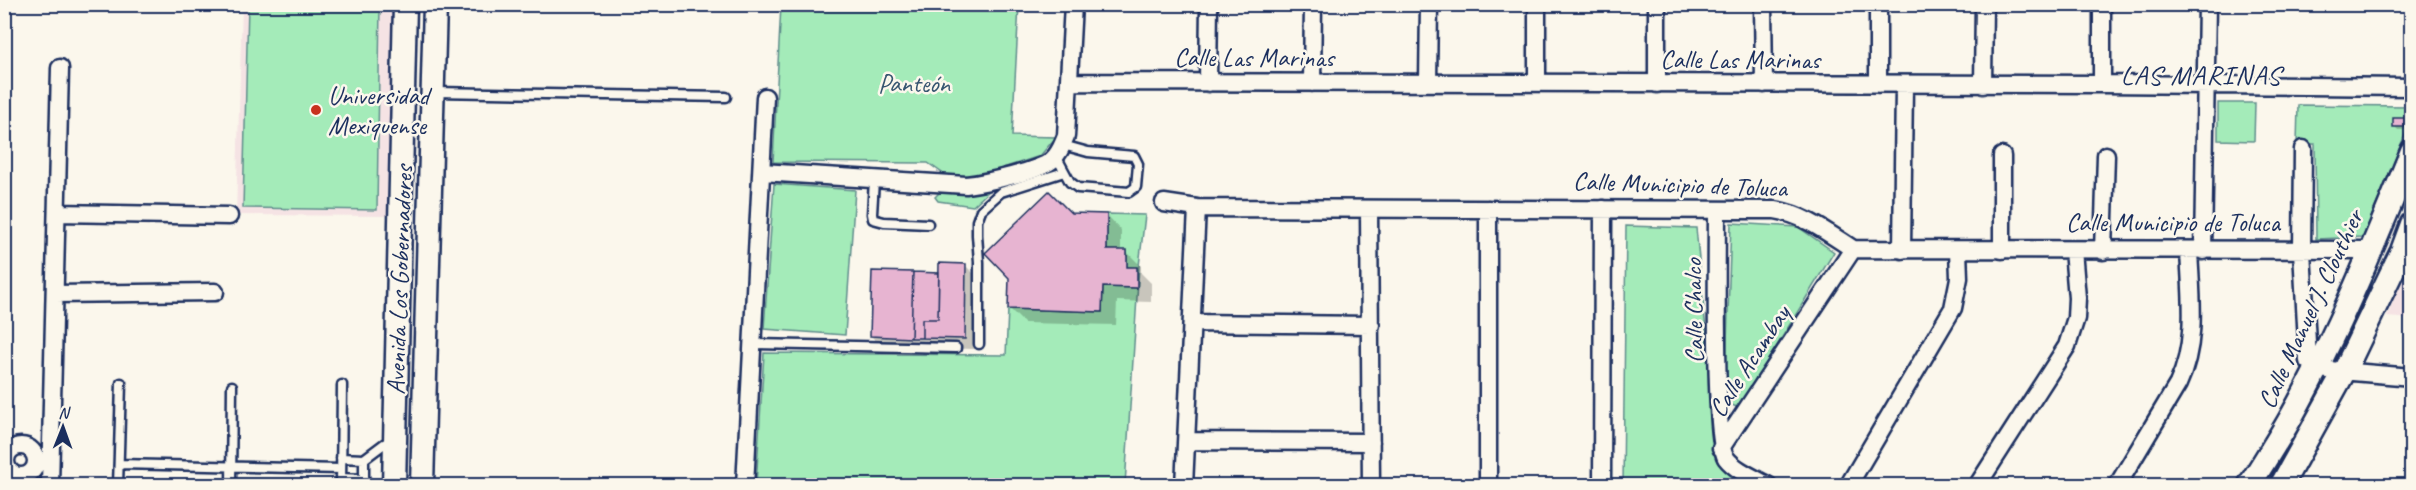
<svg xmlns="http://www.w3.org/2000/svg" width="2416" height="490" font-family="Caveat,sans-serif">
  <rect width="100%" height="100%" fill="#fbf7ec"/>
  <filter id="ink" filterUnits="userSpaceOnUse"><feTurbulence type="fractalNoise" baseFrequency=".0167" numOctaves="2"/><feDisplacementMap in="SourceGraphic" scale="12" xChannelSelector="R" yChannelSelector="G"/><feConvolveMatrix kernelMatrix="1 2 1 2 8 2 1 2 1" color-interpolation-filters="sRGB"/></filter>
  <g filter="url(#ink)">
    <!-- built -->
    <path fill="#f5e3e4" d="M242,5H395L390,216L236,215Z
      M2411,272V319L2387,317L2399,285Z"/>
    <!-- green -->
    <path fill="#a4ebb9" stroke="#608d8c" stroke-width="1.5" d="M248,5H380L377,210L243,208Z
      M781,5H1019L1012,136L1056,137L1040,156L972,178L948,177L928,163L773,162Z
      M2218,103H2255L2254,141L2218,140Z
      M2298,105L2411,106V120L2363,237L2316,239L2315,144H2297Z
      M774,184L855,190L845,335L764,329Z
      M989,191L973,206L938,201L935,197L940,192Z
      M1107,214L1145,215L1139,266L1125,485L756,486L764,353L1006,355L1008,309L1102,312L1103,287L1137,288V268L1127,267V251L1107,250Z
      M1731,223L1798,227L1834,252L1739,408L1725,402Z
      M1626,226L1696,228L1716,434L1755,485L1623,486Z"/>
    <!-- shadow -->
    <path fill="#0003" d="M2405,120L2408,123V130H2398L2394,126Z
      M1071,214L1107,215L1121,230V252H1127L1141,266V273L1151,283V302L1117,301L1116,325L1024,323L1010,309Z
      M965,265L976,276L975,349L882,347L871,336L941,274Z"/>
    <!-- building -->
    <path fill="#e7b4d1" stroke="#1b2f5e" stroke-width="1.5" d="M2393,118H2405V127H2393Z
      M1049,191L1071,213L1107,214V250H1127V267H1137V288L1103,287L1102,312L1008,309L1009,278L985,253Z
      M939,263L966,264L965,339L922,338V319H938Z
      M872,271L913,272L911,338L870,336Z
      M913,272L939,273L938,319H922V338H911Z"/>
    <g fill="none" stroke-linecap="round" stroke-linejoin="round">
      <defs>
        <path id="lane" d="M435,92L726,97
          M1056,156L1070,182L1078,188L1129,192L1136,187L1138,164L1134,156L1088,152L1063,145
          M874,180L872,214L873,219L884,222L928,224
          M752,344L956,348
          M979,344V262L977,235V221L981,210L1001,192L1064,172
          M341,458L364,459L384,444L393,440
          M119,464L341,469
          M341,478L364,479L371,486
          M364,479V459
          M118,486L121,383
          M231,486L232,386
          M341,486L342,385"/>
        <path id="street" d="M1657,4V84
          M1763,4L1764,84
          M1069,82L2102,84L2412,87
          M1208,83L1209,4
          M1312,83L1313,4
          M1428,83L1429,4
          M1537,83V4
          M1878,84V4
          M2102,84V4
          M1983,85L1984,4
          M2303,149L2302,251L2308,361L2317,369L2412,377
          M762,172L966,185C984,183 1040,171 1052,160C1060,153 1062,145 1066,136L1073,4
          M1164,203L1197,208L1775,210C1805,215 1828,233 1853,249L2372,250
          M1369,209L1371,486
          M1717,210C1717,244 1714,443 1726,458C1736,471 1755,478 1769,486
          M57,213L229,216
          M1902,250L1904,85
          M2002,250V156
          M2103,251L2106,155
          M2203,251L2207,4
          M55,294L215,292
          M1192,323L1371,325
          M1186,441L1371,442
          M6 461a15 15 0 1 1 30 0a15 15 0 1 1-30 0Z
          M1721,448L1853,249
          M50,486L60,68
          M745,486L765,97
          M1184,486L1197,208
          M1488,486V209
          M1602,486L1603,209
          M1848,486L1953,308L1959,278L1958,250
          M1977,486L2067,346L2076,318L2077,298L2073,250
          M2117,486L2178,384C2198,342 2191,296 2189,251"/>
        <path id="secondary" d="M394,486L405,4
          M422,486L435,4
          M2249,486C2263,463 2277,442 2290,419C2338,333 2375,242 2412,151
          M2281,486L2344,372L2402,251L2412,224"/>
      </defs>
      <!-- lane casing -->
      <use href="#lane" stroke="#1b2f5e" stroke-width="13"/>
      <!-- street casing -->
      <use href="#street" stroke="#1b2f5e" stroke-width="21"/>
      <!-- secondary casing -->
      <use href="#secondary" stroke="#1b2f5e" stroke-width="27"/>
      <!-- lane -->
      <use href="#lane" stroke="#fbf7ec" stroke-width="8"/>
      <!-- street -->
      <use href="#street" stroke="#fbf7ec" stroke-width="16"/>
      <!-- secondary -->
      <use href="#secondary" stroke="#fbf7ec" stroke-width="22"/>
    </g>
  </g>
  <!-- markers -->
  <circle fill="#c8321e" stroke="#fbf7ec" stroke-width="2" cx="316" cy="110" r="6"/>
  <g text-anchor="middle" stroke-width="5" stroke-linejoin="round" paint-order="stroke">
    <!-- street labels -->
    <g font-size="26" fill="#1b2f5e" stroke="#fbf7ec">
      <text x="1254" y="66">Calle Las Marinas</text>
      <text x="1740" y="68">Calle Las Marinas</text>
      <text transform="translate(1680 184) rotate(2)" y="9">Calle Municipio de Toluca</text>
      <text x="2173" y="231">Calle Municipio de Toluca</text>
      <text transform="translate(399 280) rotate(-88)" y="9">Avenida Los Gobernadores</text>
      <text transform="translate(2310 309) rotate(-65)" y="9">Calle Manuel J. Clouthier</text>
      <text transform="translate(1693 311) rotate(-91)" y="9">Calle Chalco</text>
      <text transform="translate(1749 361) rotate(-57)" y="9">Calle Acambay</text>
    </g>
    <!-- park labels -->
    <g font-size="26" fill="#365570" stroke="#fbf7ec">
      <text x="914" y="92">Panteón</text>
    </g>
    <!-- poi labels -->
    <g font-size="26" fill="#1b2f5e" stroke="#fbf7ec" text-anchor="start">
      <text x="328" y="104">Universidad<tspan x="328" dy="30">Mexiquense</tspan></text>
    </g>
    <!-- neighbourhood labels -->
    <g font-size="27" letter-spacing="1.5" fill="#1b2f5e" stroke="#fbf7ec">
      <text x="2201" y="84">LAS MARINAS</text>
    </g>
  </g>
  <!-- margin -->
  <rect width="2416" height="490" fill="none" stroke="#fbf7ec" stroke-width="24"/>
  <rect x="12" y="12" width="2392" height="466" fill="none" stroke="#1b2f5e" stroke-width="2" filter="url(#ink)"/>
  <!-- north arrow -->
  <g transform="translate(63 427) rotate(1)" stroke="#fbf7ec" stroke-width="4.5" paint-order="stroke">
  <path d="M0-4.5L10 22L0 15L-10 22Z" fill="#1b2f5e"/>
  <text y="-9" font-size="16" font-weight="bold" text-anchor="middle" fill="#1b2f5e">N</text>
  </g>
</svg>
